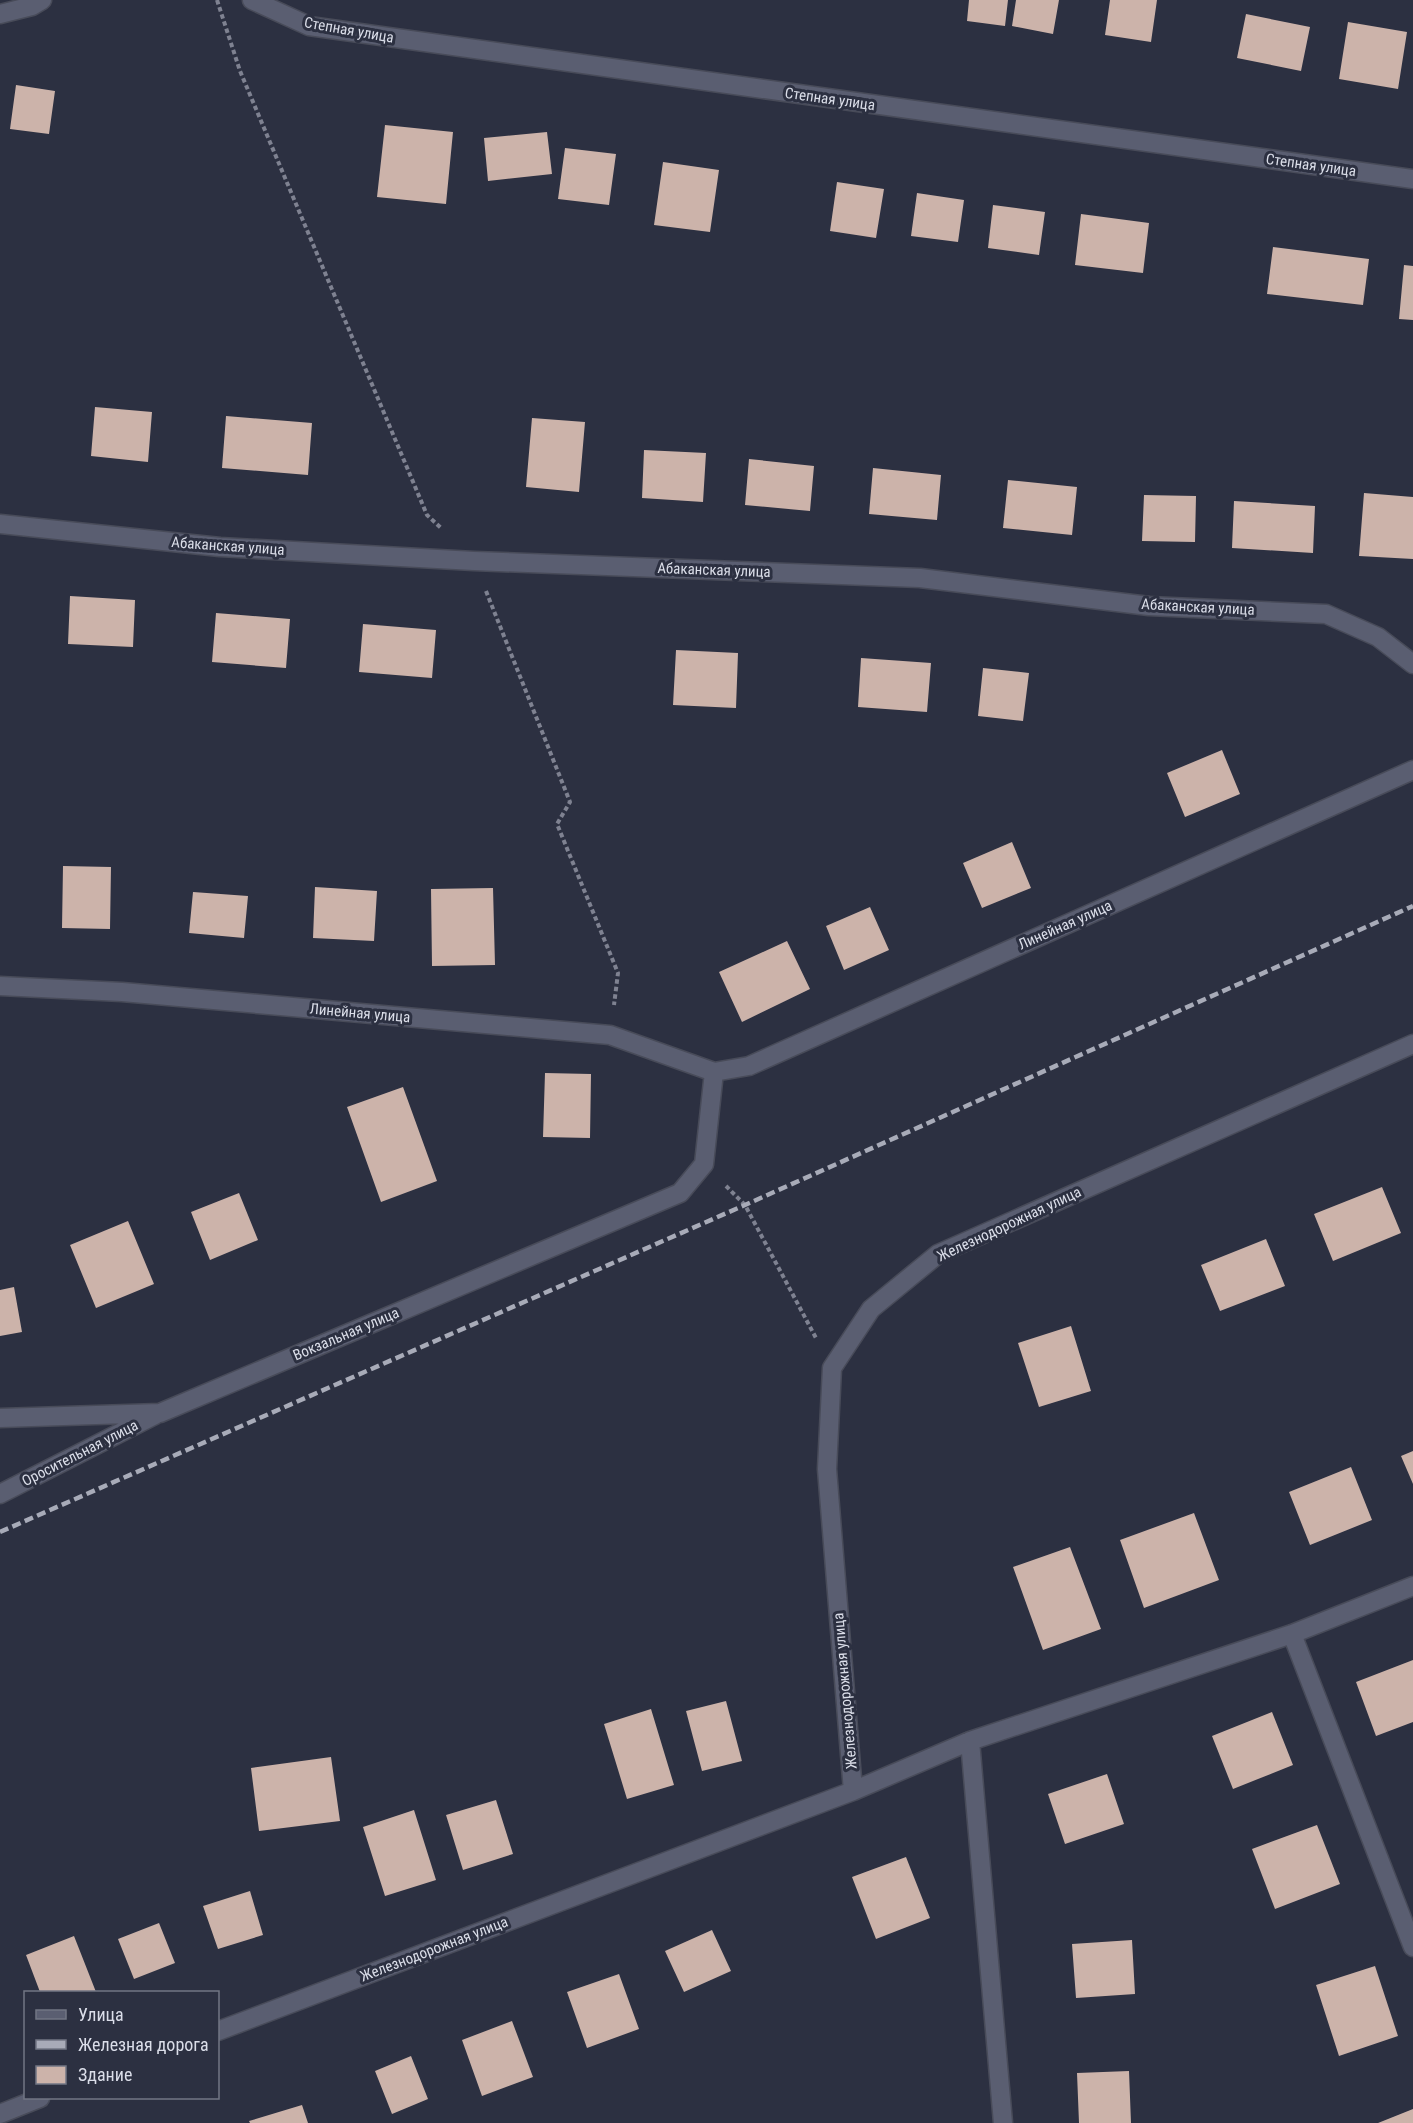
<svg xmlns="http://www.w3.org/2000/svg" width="1413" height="2123" font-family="'Roboto Condensed',sans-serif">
  <rect width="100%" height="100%" fill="#2c3041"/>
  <!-- building -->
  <path fill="#ccb3aa" d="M969,0H1008L1005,26L967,21Z
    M1016,0H1059L1053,34L1012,26Z
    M1110,0H1157L1151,42L1105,35Z
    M1246,14L1310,27L1301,71L1237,58Z
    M1348,22L1407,32L1398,89L1339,79Z
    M16,85L55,91L49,134L10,129Z
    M385,125L453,132L446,204L377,197Z
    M547,132L552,174L488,181L484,138Z
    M565,148L616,154L609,205L558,199Z
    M663,162L719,170L710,232L654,225Z
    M837,182L884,189L876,238L830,231Z
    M917,193L964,200L958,242L911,236Z
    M993,205L1045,212L1039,255L988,248Z
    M1081,214L1149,223L1143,273L1075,265Z
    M1273,247L1369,259L1363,305L1267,294Z
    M1404,265L1413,266V320L1399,319Z
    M95,407L152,412L148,462L91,456Z
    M226,416L312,423L308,475L222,468Z
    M532,418L585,422L579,492L526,487Z
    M644,450L706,453L703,502L642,498Z
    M749,459L814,466L810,511L745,505Z
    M873,468L941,475L937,520L869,514Z
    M1008,480L1077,487L1072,535L1003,528Z
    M1364,493L1413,497V559L1359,556Z
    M1144,495L1196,496L1195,542L1142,541Z
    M1234,501L1315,506L1313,553L1232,548Z
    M70,596L135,600L133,647L68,644Z
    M216,613L290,619L286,668L212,662Z
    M363,624L436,630L432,678L359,672Z
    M676,650L738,653L736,708L673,705Z
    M861,658L931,663L927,712L858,707Z
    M983,668L1029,673L1023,721L978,716Z
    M1222,750L1240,794L1185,817L1167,773Z
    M1012,842L1031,888L982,908L963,863Z
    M63,866L111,867L110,929L62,928Z
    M315,887L377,891L374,941L313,938Z
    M493,888L495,965L432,966L431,889Z
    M193,892L248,896L244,938L189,933Z
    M870,907L889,950L844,970L826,926Z
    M787,941L810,989L742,1022L719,972Z
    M545,1073L591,1074L590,1138L543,1137Z
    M403,1087L437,1181L381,1202L347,1107Z
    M1382,1187L1401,1233L1333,1261L1314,1214Z
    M239,1193L258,1240L210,1260L191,1212Z
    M128,1221L154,1284L96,1308L70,1245Z
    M1266,1239L1285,1286L1220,1311L1201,1265Z
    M14,1287L22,1332L0,1336V1290Z
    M1071,1326L1091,1391L1039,1407L1018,1343Z
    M1413,1451V1484L1401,1456Z
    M1351,1467L1372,1520L1310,1545L1289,1492Z
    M1194,1513L1219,1580L1144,1608L1120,1540Z
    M1070,1547L1101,1629L1043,1650L1013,1567Z
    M1413,1660V1722L1376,1736L1356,1682Z
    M726,1701L742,1761L702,1771L686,1711Z
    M651,1709L674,1785L627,1799L604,1724Z
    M1272,1712L1293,1765L1233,1789L1212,1736Z
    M331,1757L340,1821L259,1831L251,1768Z
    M1107,1774L1124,1824L1065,1844L1048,1794Z
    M496,1800L513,1854L463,1870L446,1815Z
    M414,1810L436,1880L385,1896L363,1827Z
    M1317,1825L1340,1884L1275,1909L1252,1849Z
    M906,1857L930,1918L876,1939L852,1877Z
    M250,1891L263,1935L218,1949L203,1906Z
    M159,1923L175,1963L134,1979L118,1939Z
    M712,1930L731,1971L684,1992L665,1951Z
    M74,1936L96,1992H40L26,1955Z
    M1132,1940L1135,1994L1076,1998L1072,1944Z
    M1375,1966L1398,2036L1339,2056L1316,1985Z
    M619,1974L639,2029L587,2048L567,1992Z
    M512,2021L533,2077L482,2096L462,2040Z
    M411,2056L428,2099L392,2114L375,2071Z
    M1129,2071L1131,2123H1079L1077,2073Z
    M302,2105L308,2123H250L249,2121Z
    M1413,2109V2123H1378Z"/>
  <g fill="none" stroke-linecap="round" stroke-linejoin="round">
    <defs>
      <path id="minor" d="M252,0L309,26L1413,179
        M0,14L32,6L42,0
        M0,524L220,547L474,561L920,578L1149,606L1326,614L1378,637L1413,664
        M0,986L122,992L610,1035L714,1072
        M0,1418L160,1413L680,1193L704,1164L714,1072L749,1066L1413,770
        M0,1494L155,1415
        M1292,1634L1413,1947
        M970,1741L1003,2123
        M853,1791L827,1469L832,1368L871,1309L938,1254L1413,1044
        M218,2031L853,1791L970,1741L1292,1634L1413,1586
        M0,2114L40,2098"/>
    </defs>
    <!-- minor casing -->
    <use href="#minor" stroke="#484b59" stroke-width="21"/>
    <!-- path -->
    <path stroke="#7f8291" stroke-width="4" stroke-dasharray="4.5 3" stroke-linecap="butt" d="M217,0L240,71L427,515L441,528
      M486,591L570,802L557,824L618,973L614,1005
      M726,1186L745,1205L816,1338"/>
    <!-- minor -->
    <use href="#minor" stroke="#5a5e71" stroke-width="18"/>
    <!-- rail -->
    <path stroke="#a8abb8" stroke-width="4.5" stroke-dasharray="9 4.5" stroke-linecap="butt" d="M0,1532L745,1205L1413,906"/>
  </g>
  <g text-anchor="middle" stroke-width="6" stroke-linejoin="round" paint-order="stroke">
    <!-- street labels -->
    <g font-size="15" fill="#dbdee9" stroke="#2c3041">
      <text transform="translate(349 30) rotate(10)" y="5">Степная улица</text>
      <text transform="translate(830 99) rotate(8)" y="5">Степная улица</text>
      <text transform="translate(1311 165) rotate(8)" y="5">Степная улица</text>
      <text transform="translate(228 546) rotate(4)" y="5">Абаканская улица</text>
      <text transform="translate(714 570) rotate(2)" y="5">Абаканская улица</text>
      <text transform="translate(1198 607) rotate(3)" y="5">Абаканская улица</text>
      <text transform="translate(1065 925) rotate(-24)" y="5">Линейная улица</text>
      <text transform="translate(360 1013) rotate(5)" y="5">Линейная улица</text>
      <text transform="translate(1009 1224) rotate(-25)" y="5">Железнодорожная улица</text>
      <text transform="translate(346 1334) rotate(-23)" y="5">Вокзальная улица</text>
      <text transform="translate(80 1453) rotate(-27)" y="5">Оросительная улица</text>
      <text transform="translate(845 1691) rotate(-95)" y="5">Железнодорожная улица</text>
      <text transform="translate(434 1949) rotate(-21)" y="5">Железнодорожная улица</text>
    </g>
  </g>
  <!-- legend -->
  <rect x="24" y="1991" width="195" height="108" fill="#2c3041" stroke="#727684" stroke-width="1.5"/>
  <rect x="36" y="2010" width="30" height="9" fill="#5a5e71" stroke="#727684" stroke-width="1.5"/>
  <text x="78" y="2021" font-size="18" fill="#dbdee9">Улица</text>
  <rect x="36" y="2040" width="30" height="9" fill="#a8abb8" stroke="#727684" stroke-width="1.5"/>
  <text x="78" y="2051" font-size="18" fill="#dbdee9">Железная дорога</text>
  <rect x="36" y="2066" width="30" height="18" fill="#ccb3aa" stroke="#727684" stroke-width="1.5"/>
  <text x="78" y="2081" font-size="18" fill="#dbdee9">Здание</text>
</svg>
